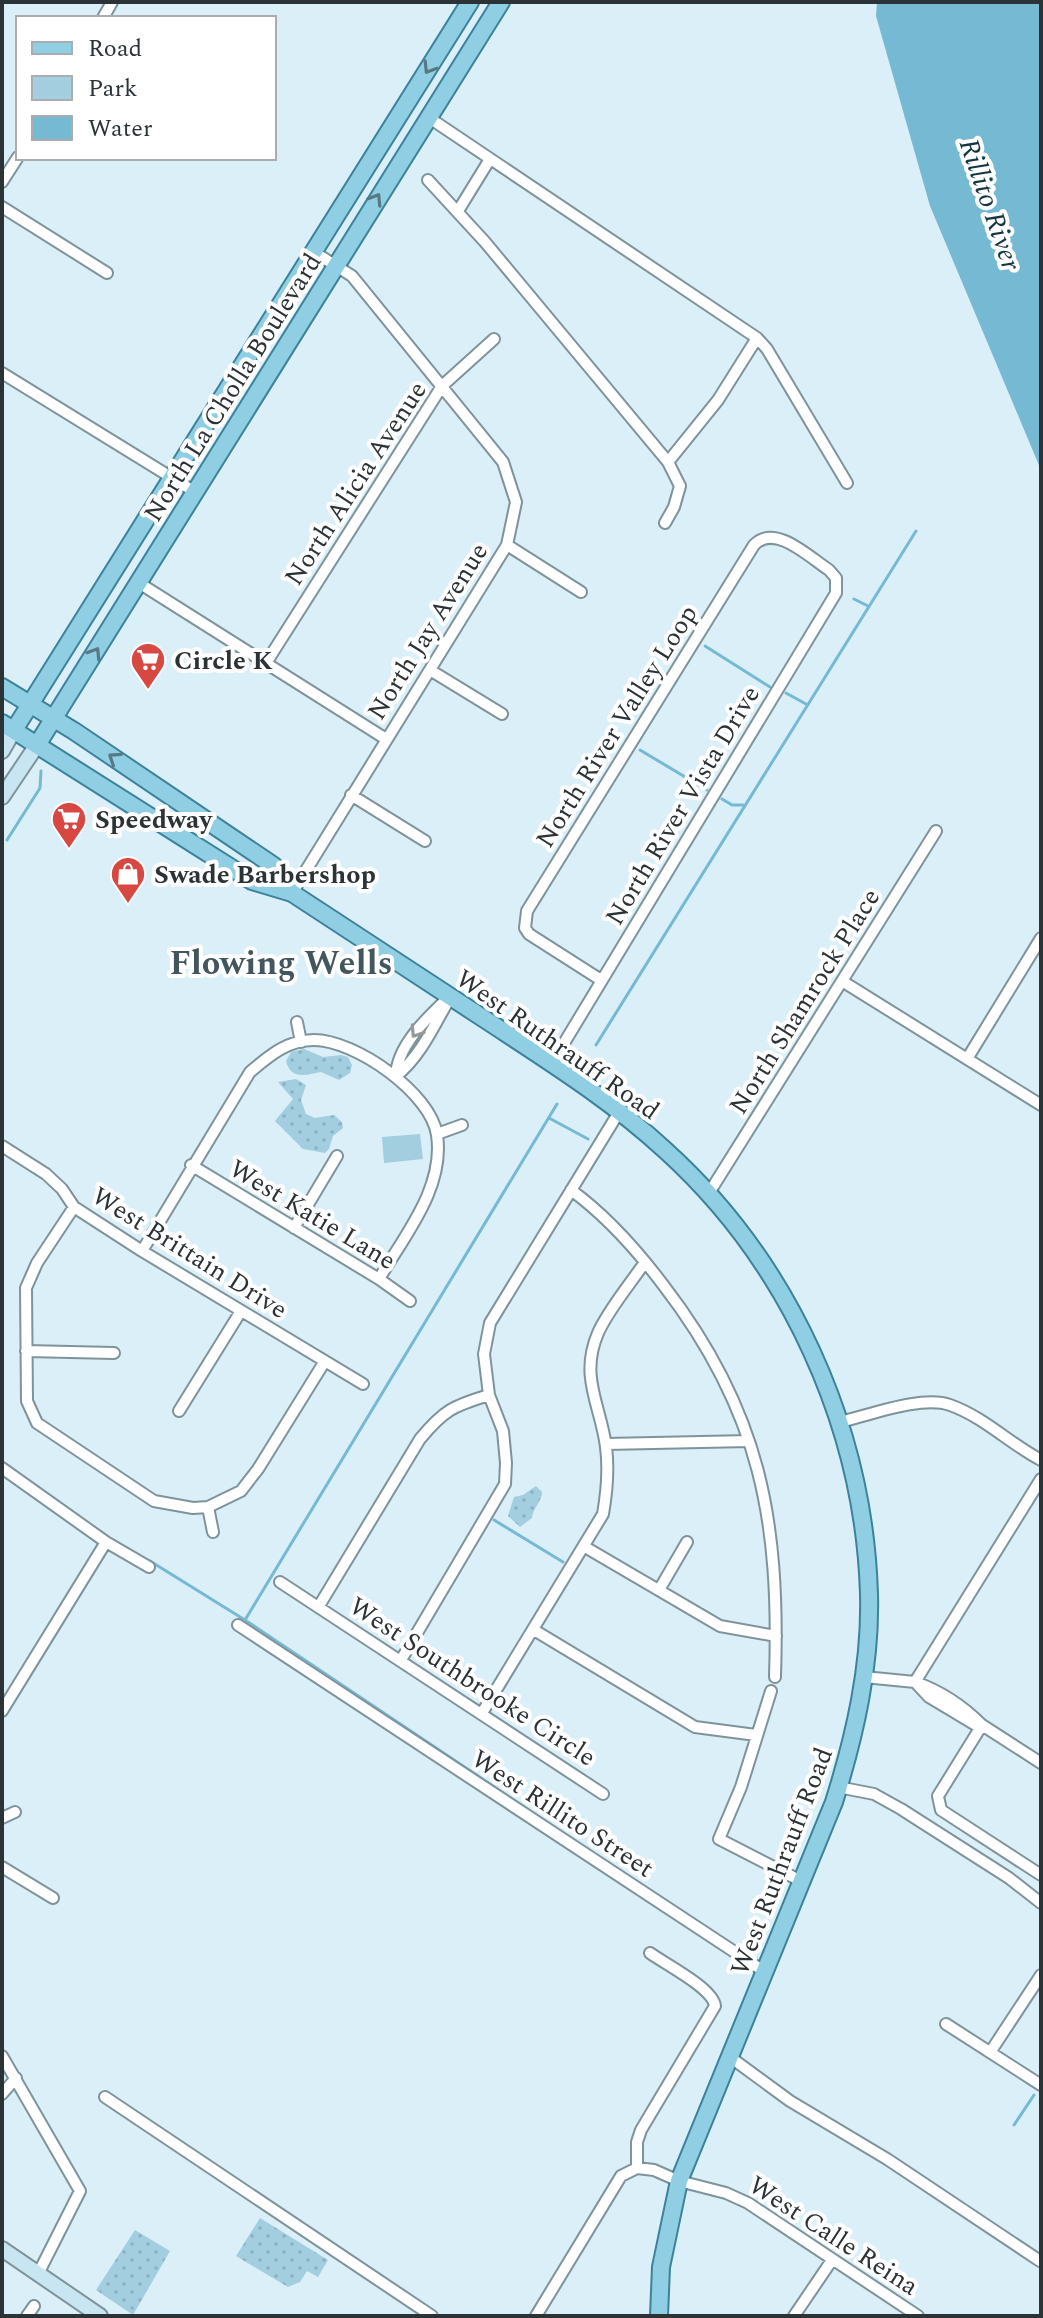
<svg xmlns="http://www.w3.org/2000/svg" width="1043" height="2318" font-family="Spectral,serif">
  <defs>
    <pattern id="green-dots" width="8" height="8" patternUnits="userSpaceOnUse" patternTransform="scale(2)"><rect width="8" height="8" fill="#a2cedf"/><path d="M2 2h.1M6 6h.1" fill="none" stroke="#8cb1c0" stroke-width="1.8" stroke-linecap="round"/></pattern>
  </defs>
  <rect width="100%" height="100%" fill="#daeff8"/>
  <!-- green -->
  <path fill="url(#green-dots)" d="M304,1049L323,1057L341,1055L348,1057L352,1065L350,1073L339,1080L321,1072C305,1075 291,1080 286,1061L291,1052Z
    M296,1079L306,1085L301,1100L306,1114L315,1118L334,1115L342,1122L343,1128L333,1136L329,1149L325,1153L303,1149L275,1121L293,1099L278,1082Z
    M536,1486L542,1492C542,1501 533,1508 532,1518L520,1527L508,1516L514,1497L523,1495Z
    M260,2218L328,2260L318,2277L307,2271L300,2282L288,2287L236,2256Z
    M135,2230L170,2251L133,2315L96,2290Z"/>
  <!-- pitch -->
  <path fill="#a2cedf" d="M420,1134L423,1159L384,1163L382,1137Z"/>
  <!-- water -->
  <path fill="#76b9d2" d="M877,2H1041V470L930,206L876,16Z"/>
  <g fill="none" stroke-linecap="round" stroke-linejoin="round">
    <!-- stream -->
    <path stroke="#76b9d2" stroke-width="3" d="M854,599L868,606
      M705,646L770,687
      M786,693L806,704
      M640,750L707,790
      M722,799L732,805H743
      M7,840L40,788L41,771
      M596,1045L916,531
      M549,1118L588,1139
      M494,1520L563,1562
      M150,1561L245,1620L563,1833
      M245,1620L557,1104
      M1014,2125L1034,2095"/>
    <defs>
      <path id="street" d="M103,18L112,2
        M428,117L757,338L767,349L847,483
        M428,180L485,242L668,462L680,486L674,507L665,523
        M2,182L18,157
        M2,207L107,273
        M458,211L490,159
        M2,373L195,492
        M668,462L718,400L757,338
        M507,545L581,592
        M139,583L386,739
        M266,663L442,386L494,339
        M430,670L502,714
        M351,795L425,841
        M292,893L507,545L516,502L503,462L352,276L314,252
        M842,981L1041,1105
        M297,1022L301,1042
        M967,1059L1041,938
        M552,1063L836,593V578L829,570C809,557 775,523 754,545L527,911L525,928L529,934L601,980
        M396,1076C397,1045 428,1017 450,996
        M396,1076C419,1058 433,1028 447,1003
        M437,1134L462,1125
        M2,1146L46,1174L62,1189L74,1207L142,1251L363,1384
        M191,1165L379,1279L410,1301
        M571,1190C608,1217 637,1250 664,1286C761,1412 780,1522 775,1677
        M709,1193L936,831
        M74,1207L37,1263L26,1288L27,1401L37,1423L154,1501L193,1508L208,1507L241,1491L258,1469L325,1361
        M294,1228L337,1156
        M142,1251L250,1072C269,1056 287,1040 314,1040C355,1040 431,1093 437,1135C445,1188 404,1236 379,1279
        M26,1351L114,1353
        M179,1411L241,1311
        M840,1422C870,1415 922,1395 950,1405C984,1417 1010,1444 1041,1460
        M606,1444L749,1441
        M2,1468L106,1542L149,1567
        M208,1507L213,1532
        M585,1547L720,1626L776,1636
        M280,1582L603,1794
        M659,1590L687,1542
        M319,1606L420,1439C444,1410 453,1406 489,1395
        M238,1625L765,1972
        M534,1630L695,1727L756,1735
        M401,1660L505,1484L506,1463L503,1431L489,1395L484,1354L490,1323L619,1112
        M864,1677L915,1682L1041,1479
        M915,1682C941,1691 963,1706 982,1725L974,1724L929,1697Z
        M771,1691L741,1787L719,1839L803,1882
        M2,1711L106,1542
        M482,1713L603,1514C607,1491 609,1470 606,1447C601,1406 579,1377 598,1333C608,1310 631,1283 645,1262
        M1041,1763L982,1725L938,1796L941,1810L1041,1875
        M838,1787L874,1794L901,1809L1009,1878L1041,1903
        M2,1818L15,1812
        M2,1867L53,1898
        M946,2024L1041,2085
        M991,2051L1041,1975
        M2,2056L80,2191L38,2274
        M730,2057L790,2101L887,2159L1040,2261
        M2,2094L16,2078
        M105,2097L432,2316
        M637,2168V2142L641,2130L715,2006C713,1988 665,1964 650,1953
        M27,2316L34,2306
        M536,2316L621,2176L637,2168L654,2170L679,2181L726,2193L748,2203L918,2316
        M794,2316L832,2260"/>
      <path id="secondary" d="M2,751L14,730
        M2,797L37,745
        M2,2249L100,2316"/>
      <path id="primary" d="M2,687L74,731L274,866L292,893
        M2,723L252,881L292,893C358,936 423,979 489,1022C550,1062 612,1101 665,1150C789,1262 864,1427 869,1594C871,1665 855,1735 834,1802L679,2181L661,2267L659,2316
        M14,730L470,2
        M37,745L501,2"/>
    </defs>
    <!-- street casing -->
    <use href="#street" stroke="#7f939a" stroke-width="14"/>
    <!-- secondary casing -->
    <use href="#secondary" stroke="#7f939a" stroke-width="18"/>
    <!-- primary casing -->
    <use href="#primary" stroke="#3b829a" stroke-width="20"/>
    <!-- street -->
    <use href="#street" stroke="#fff" stroke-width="10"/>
    <!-- secondary -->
    <use href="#secondary" stroke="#c7e6f1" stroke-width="14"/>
    <!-- primary -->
    <use href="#primary" stroke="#8fcee3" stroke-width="16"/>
  </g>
  <!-- one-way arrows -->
  <defs><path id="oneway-chevron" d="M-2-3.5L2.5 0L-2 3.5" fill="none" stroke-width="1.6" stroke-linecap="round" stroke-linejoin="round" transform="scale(2)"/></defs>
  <g stroke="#587984">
    <use href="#oneway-chevron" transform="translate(429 68) rotate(122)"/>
    <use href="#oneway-chevron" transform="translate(376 199) rotate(-58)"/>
    <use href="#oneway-chevron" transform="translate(95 653) rotate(-58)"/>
    <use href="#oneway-chevron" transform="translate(114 758) rotate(-146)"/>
  </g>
  <use stroke="#95999a" href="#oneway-chevron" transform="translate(416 1032) rotate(123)"/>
  <!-- icons -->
  <defs>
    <symbol id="supermarket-pin" viewBox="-11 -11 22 30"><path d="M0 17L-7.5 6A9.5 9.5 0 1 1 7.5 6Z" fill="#d64841" stroke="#fff"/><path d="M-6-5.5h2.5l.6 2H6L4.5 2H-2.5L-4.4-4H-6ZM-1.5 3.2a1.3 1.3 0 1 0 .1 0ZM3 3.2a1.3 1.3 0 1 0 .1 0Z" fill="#fff"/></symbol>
    <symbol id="shop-pin" viewBox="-11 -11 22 30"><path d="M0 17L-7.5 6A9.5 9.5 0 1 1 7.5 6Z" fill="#d64841" stroke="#fff"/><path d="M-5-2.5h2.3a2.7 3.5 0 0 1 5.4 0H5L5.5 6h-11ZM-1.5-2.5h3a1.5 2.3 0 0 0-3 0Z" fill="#fff"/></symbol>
  </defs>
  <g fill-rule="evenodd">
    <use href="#supermarket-pin" x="128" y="640" width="40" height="54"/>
    <use href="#supermarket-pin" x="49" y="799" width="40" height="54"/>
    <use href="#shop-pin" x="108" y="854" width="40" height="54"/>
  </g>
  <g text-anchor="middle" stroke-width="8" stroke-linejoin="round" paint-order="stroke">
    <!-- street labels -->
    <g font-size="26" fill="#2b3336" stroke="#fff">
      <text transform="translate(232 387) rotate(-58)" y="9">North La Cholla Boulevard</text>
      <text transform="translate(355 483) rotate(-57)" y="9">North Alicia Avenue</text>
      <text transform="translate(427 631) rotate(-58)" y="9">North Jay Avenue</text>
      <text transform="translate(616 726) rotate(-58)" y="9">North River Valley Loop</text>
      <text transform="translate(682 805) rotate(-59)" y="9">North River Vista Drive</text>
      <text transform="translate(804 1001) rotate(-58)" y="9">North Shamrock Place</text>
      <text transform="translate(558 1044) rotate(35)" y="9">West Ruthrauff Road</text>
      <text transform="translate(313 1214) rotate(31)" y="9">West Katie Lane</text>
      <text transform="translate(190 1252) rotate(32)" y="9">West Brittain Drive</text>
      <text transform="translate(473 1681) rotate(33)" y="9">West Southbrooke Circle</text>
      <text transform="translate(563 1813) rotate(33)" y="9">West Rillito Street</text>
      <text transform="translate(781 1861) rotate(-69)" y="9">West Ruthrauff Road</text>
      <text transform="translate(834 2235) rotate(33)" y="9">West Calle Reina</text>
    </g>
    <!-- poi labels -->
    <g font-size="26" font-weight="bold" fill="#2b3336" stroke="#fff" text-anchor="start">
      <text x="174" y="669">Circle K</text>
      <text x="95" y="828">Speedway</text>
      <text x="154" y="883">Swade Barbershop</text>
    </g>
    <!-- water labels -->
    <g font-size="28" font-style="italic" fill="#153641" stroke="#fff">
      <text transform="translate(991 204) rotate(71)" y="10">Rillito River</text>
    </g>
    <!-- district labels -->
    <g font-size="34" font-weight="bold" fill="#44565d" stroke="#fff">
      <text x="281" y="974">Flowing Wells</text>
    </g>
  </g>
  <!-- border -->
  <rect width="1043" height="2318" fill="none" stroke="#2b3336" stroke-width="8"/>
  <!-- legend -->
  <rect x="16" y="16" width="260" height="144" fill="#ffffff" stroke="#aaadaf" stroke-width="2"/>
  <rect x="32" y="42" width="40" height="12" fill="#8fcee3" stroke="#aaadaf" stroke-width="2"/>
  <text x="88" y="56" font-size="24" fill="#2b3336">Road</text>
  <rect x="32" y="76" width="40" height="24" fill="#a2cedf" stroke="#aaadaf" stroke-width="2"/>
  <text x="88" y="96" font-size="24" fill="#2b3336">Park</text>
  <rect x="32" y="116" width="40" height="24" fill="#76b9d2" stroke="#aaadaf" stroke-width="2"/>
  <text x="88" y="136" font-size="24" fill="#2b3336">Water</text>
</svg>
